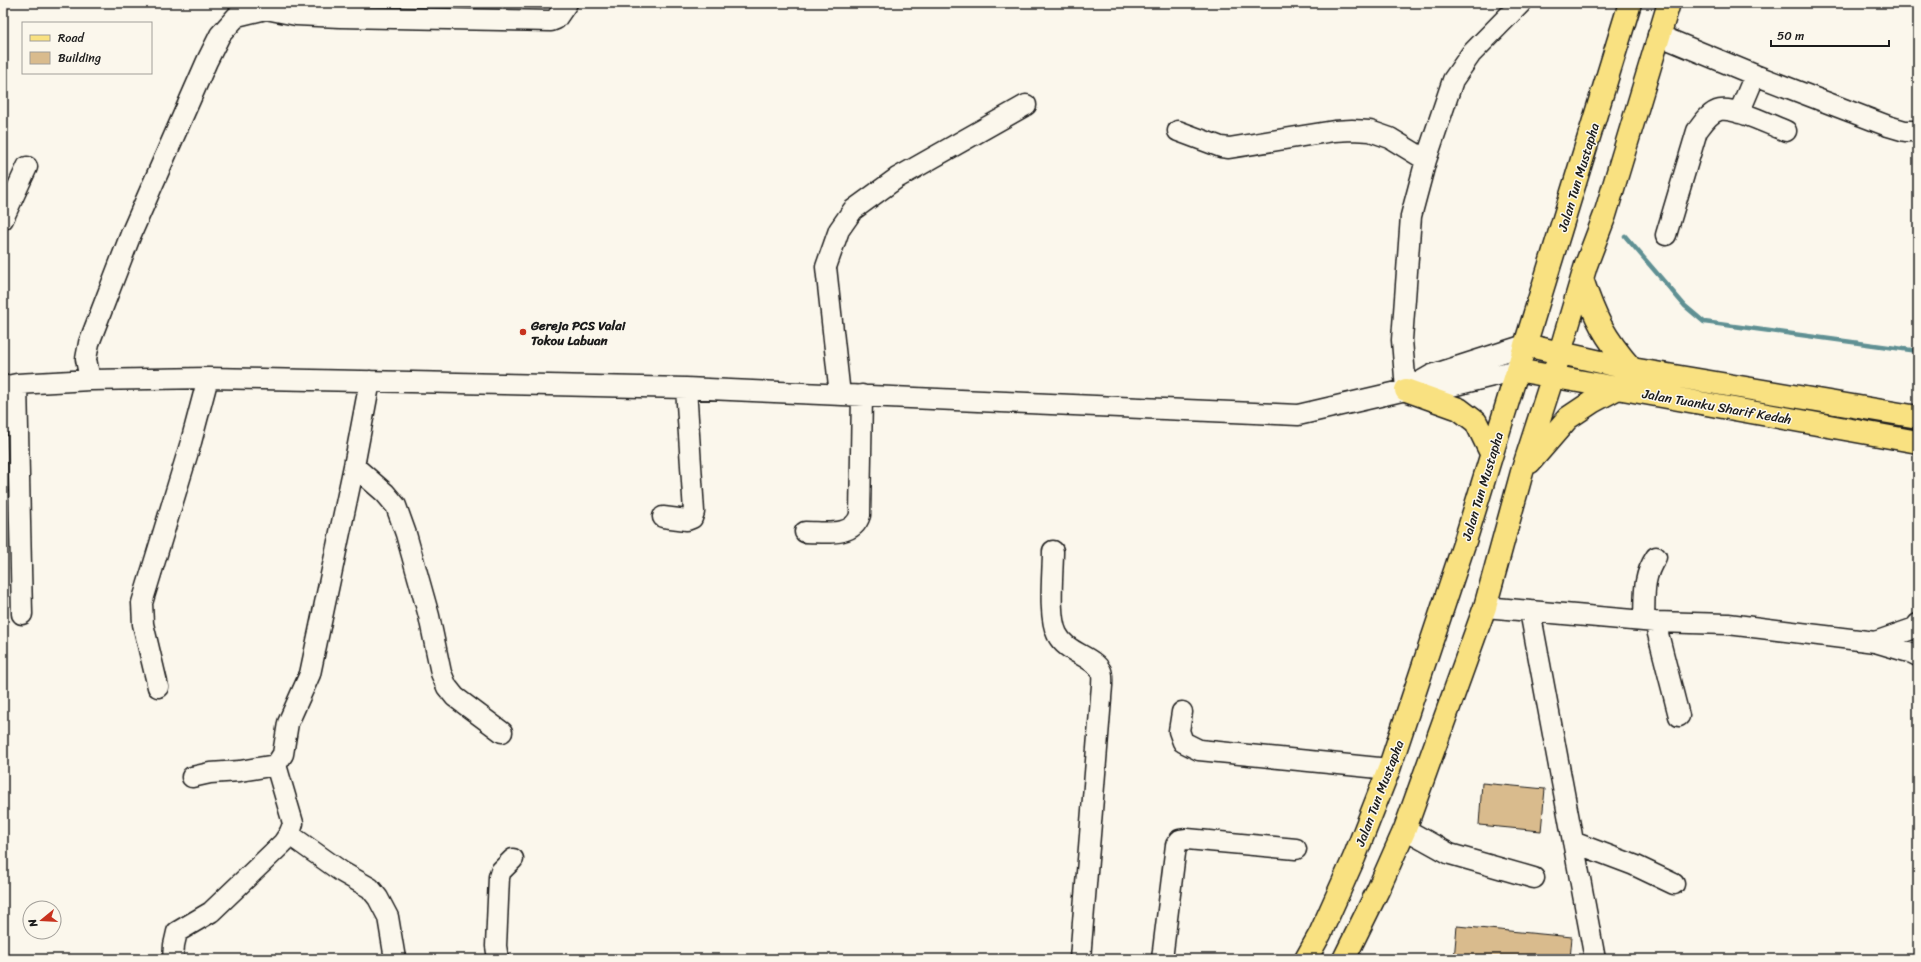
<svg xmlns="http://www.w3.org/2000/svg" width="1921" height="962" font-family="Sriracha,sans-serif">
  <rect width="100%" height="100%" fill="#fbf7ec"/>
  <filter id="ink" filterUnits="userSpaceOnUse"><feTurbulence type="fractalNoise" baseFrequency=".025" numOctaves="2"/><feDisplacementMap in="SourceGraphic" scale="8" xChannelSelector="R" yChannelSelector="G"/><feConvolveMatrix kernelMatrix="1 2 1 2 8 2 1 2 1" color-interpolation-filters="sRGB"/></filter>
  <g filter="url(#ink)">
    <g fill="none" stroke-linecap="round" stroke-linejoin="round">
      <!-- stream -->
      <path stroke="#5f9093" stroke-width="4.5" d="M1625,236L1685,306L1704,322L1918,351"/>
    </g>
    <!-- building -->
    <path fill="#d9bb8d" stroke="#1c1c1c" d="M1482,783L1545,789L1541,831L1479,825Z
      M1457,926L1572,937L1570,959H1454Z"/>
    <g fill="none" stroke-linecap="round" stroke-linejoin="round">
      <defs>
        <path id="minor" d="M1658,35L1755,75L1888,126L1905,131H1918
          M1739,113L1755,75
          M1178,131L1221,147L1229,148L1334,131L1352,130L1370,131L1390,138L1426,160
          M3,219L27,167
          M1666,235L1697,131C1703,123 1710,112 1720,110C1736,107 1770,125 1786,131
          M90,380L86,359L89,343L131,234L207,61L220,35L237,16L266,9L296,15L340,17L551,21L556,19L567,3
          M17,384L22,614
          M3,387L17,384L90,380L208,378L411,382L686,388L1298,415L1406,390L1432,375L1525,345
          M1406,390L1402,340L1411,216L1426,160L1453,80L1471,54L1521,3
          M1411,390H1435L1517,370
          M840,395L826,267L839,230L853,210L897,178L1026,105
          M354,466L385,493L396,506L406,534L429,616L441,673L447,687L455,697L502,732
          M663,517L687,520L692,518L694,512L686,388
          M805,532C824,532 853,538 860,515L862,395
          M1053,551C1053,573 1048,616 1057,634C1066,653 1093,656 1101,671C1104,678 1101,691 1101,699L1080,959
          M1485,607L1530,611L1595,959
          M1530,611L1655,622L1728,624L1875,642L1912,653L1918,656
          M1644,621C1645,596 1642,578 1656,557
          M1655,622L1679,716
          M1875,642L1915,628L1918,624
          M158,687L143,624L142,603L191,442L208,378
          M1182,712L1179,731L1183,742L1199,750L1389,769
          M192,777L210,773L240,771L276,765
          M1405,829L1450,854L1534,878
          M290,835L342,872L370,888L378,898L388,917L395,959
          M1573,842L1634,865L1674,884
          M173,959L174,945L177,932L211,912L283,843C288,836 291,832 293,823L276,765L283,754L288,723L310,674L354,466L370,381
          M498,959L496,946L499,877L501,871L513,859
          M1162,959L1176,845L1180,840L1187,839L1296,849"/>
        <path id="major" d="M1582,279C1595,318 1604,337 1632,369
          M1525,345L1632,369L1918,417
          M1517,370L1918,442
          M1406,390L1459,409L1476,422L1491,453
          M1530,462L1568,418L1592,402L1618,388
          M1306,959L1320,934L1354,858L1389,769L1466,538L1630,3
          M1344,959L1378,890L1405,829L1485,607L1522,472L1553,376L1586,265L1605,215L1669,3"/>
      </defs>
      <!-- minor casing -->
      <use href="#minor" stroke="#1c1c1c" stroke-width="23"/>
      <!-- major casing -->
      <use href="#major" stroke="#1c1c1c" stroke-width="25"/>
      <!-- minor -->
      <use href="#minor" stroke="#fbf7ec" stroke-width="20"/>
      <!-- major -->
      <use href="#major" stroke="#f9e181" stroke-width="22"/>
    </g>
  </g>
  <!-- markers -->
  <circle fill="#c8321e" stroke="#fbf7ec" stroke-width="1.5" cx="523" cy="332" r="4"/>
  <g text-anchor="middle" stroke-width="3" stroke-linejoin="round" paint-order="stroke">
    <!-- street labels -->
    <g font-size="13" fill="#1c1c1c" stroke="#fbf7ec">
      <text transform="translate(1578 177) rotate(-73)" y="5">Jalan Tun Mustapha</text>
      <text transform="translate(1717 406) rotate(10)" y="5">Jalan Tuanku Sharif Kedah</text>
      <text transform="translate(1482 486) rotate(-73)" y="5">Jalan Tun Mustapha</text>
      <text transform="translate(1379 793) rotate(-69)" y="5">Jalan Tun Mustapha</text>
    </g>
    <!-- poi labels -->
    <g font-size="13" font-weight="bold" fill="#1c1c1c" stroke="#fbf7ec" text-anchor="start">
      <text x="531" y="330">Gereja PCS Valai<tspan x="531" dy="15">Tokou Labuan</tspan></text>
    </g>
  </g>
  <!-- margin -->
  <rect width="1921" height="962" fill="none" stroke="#fbf7ec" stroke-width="16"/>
  <rect x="8" y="8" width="1905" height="946" fill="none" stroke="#1c1c1c" stroke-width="1.5" filter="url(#ink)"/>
  <!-- legend -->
  <rect x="22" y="22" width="130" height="52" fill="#fbf7ec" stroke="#a29f99"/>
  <rect x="30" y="35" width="20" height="6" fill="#f9e181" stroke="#a29f99"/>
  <text x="58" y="42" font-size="12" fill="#1c1c1c">Road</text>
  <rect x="30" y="52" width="20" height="12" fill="#d9bb8d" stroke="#a29f99"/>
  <text x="58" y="62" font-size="12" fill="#1c1c1c">Building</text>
  <!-- north arrow -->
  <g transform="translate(42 920) rotate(252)"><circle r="19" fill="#fbf7ec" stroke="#a29f99"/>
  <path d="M0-3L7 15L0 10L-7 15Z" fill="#c8321e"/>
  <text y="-6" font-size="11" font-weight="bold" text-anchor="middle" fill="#1c1c1c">N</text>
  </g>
  <!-- scale -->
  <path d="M1771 40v6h118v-6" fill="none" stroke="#1c1c1c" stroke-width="2"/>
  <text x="1777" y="40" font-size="12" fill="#1c1c1c" stroke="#fbf7ec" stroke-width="3" paint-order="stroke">50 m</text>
</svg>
